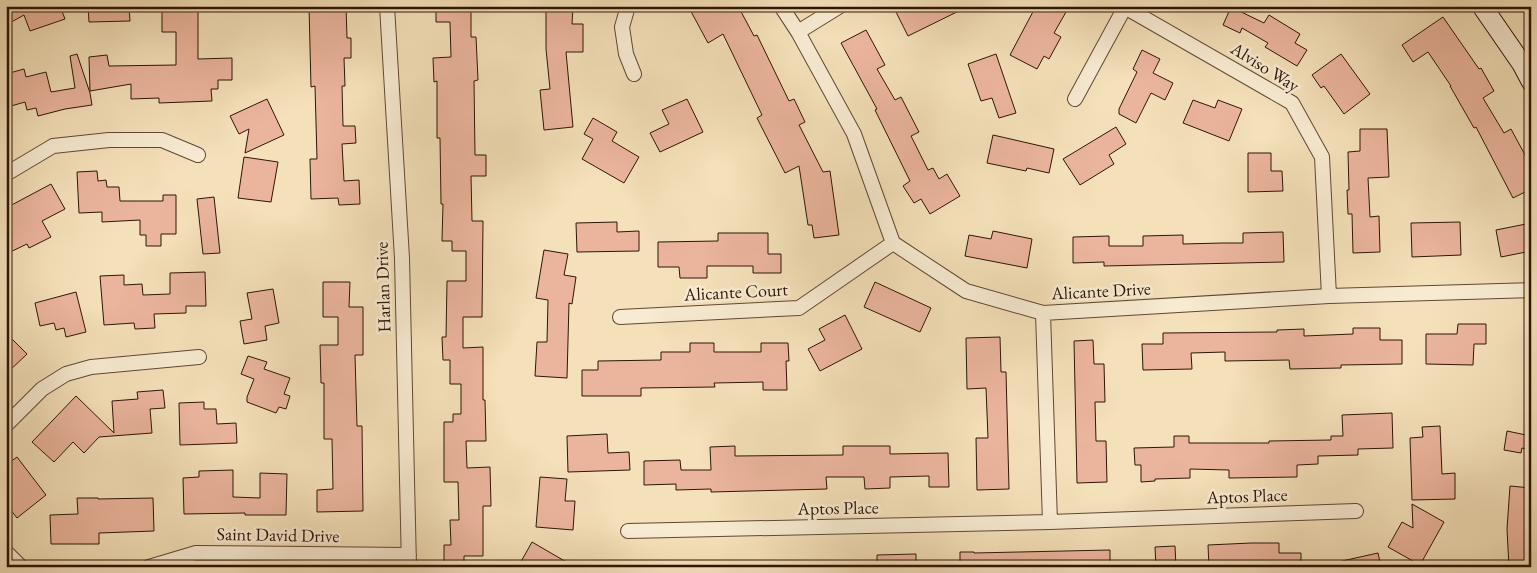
<svg xmlns="http://www.w3.org/2000/svg" width="1537" height="573" font-family="'EB Garamond',serif">
  <rect width="100%" height="100%" fill="#f4e0b9"/>
  <filter id="stains"><feTurbulence type="fractalNoise" baseFrequency=".004" numOctaves="4"/><feColorMatrix values="0 0 0 0 .2 0 0 0 0 .09 0 0 0 0 .02 0 0 0 .5 -.17"/></filter>
  <radialGradient id="worn" r=".72"><stop offset=".6" stop-color="#630" stop-opacity="0"/><stop offset="1" stop-color="#630" stop-opacity=".3"/></radialGradient>
  <!-- building -->
  <path fill="#ebb59d" stroke="#2e1506" d="M6,6H60L65,19L30,31L24,15L6,25Z
    M88,6H129L130,21L89,22Z
    M162,6H198V59L232,58V80H218V89H211L212,101L159,103V98L131,99V84L90,91L89,57L107,55L109,66L176,65V32H162Z
    M309,6H346L347,38H351V58H344L345,86H342L343,126H355L356,143L342,144L344,181L359,180L360,204L339,205L338,198L311,199L310,159H317L315,86L311,87Z
    M436,6H471V37H476L478,80L474,81L475,155H486V176H471L472,221H483L482,317H463V348L483,347V400H485L486,441H466L467,468L490,467L491,506H483V556H464V567H444V545H451L450,520H459L458,482H444V422H453V414H461V384H450V360H443L442,337H446L447,281H466V251H452V241H442L443,204H441L440,138H437V81L434,82L433,58L451,57L450,22H436Z
    M546,6H573L572,24H583V52H566L573,127L544,130L540,90L550,89L546,49Z
    M688,6H738L754,36L757,35L789,101L794,99L805,122L799,125L823,172L830,171L839,235L814,238L812,225H808L799,166L785,173L757,118L762,115L723,34L708,43Z
    M893,6H969L908,36Z
    M1036,6H1055L1066,12L1054,33L1061,37L1049,59L1044,56L1037,69L1010,55Z
    M1231,7L1264,23L1269,15L1300,34L1295,43L1307,50L1297,66L1265,47L1268,43L1242,28L1240,33L1223,25Z
    M1443,17L1479,69L1481,68L1494,91L1483,98L1504,133L1511,129L1531,166V189L1513,198L1476,127L1474,128L1450,86H1451L1428,52L1413,62L1402,45Z
    M866,30L885,65L877,69L895,100L901,97L919,132L911,136L928,170L933,168L939,179L947,174L960,196L930,214L921,199L914,203L903,186L910,181L875,110L877,109L841,43Z
    M1142,50L1160,59L1153,73L1173,83L1165,100L1151,93L1136,123L1119,114V109L1137,72L1133,69Z
    M77,54L90,93L92,105L65,109L38,116L36,108L27,110L25,102L11,106L6,88V74L24,69L26,77L46,72L51,92L75,88L70,56Z
    M996,54L1016,113L999,118L992,98L981,101L968,64Z
    M1341,54L1370,94L1344,114L1324,86L1321,88L1312,75Z
    M267,99L284,135L245,153L249,129L239,134L230,116Z
    M687,99L703,132L660,152L650,133L669,124L662,110Z
    M1193,100L1215,108L1218,100L1242,109L1229,141L1183,123Z
    M593,118L617,132L612,141L639,157L624,183L582,159L593,139L584,134Z
    M1116,127L1126,144L1109,155L1114,164L1080,185L1063,159Z
    M1360,129H1387L1389,177L1368,178L1370,217L1379,216L1380,252L1353,253L1352,214H1348L1347,190H1349L1348,152L1360,151Z
    M993,135L1054,149L1049,173L1027,168L1026,171L987,163Z
    M1248,153H1271V171H1282L1283,191L1248,192Z
    M244,157L278,162L271,202L238,198Z
    M97,171L98,181L106,180L107,187H119L120,201H163V195H176V234H161V246H146V235H140V220L102,222V212L79,213L77,172Z
    M51,184L65,209L42,221L51,237L29,248L27,244L6,254V208Z
    M214,197L220,253L203,254L197,199Z
    M617,222V232L639,231V251L577,252L576,223Z
    M1460,222L1461,255L1412,257L1411,223Z
    M1531,223V251L1501,257L1496,230Z
    M993,231L1032,239L1027,268L965,256L969,235L991,239Z
    M1283,232L1284,262L1104,266V262L1073,263V237L1109,236V246H1143V236L1183,235V244L1222,243H1243V233Z
    M718,233H768V254H781V273H753V266H707V278H680L679,267H658V242L718,241Z
    M544,250L568,254L564,275L576,277L572,304L569,303L567,378L535,376L537,342H547L548,300L536,298Z
    M205,272L206,306H186V313L154,314L155,328L135,329L134,323L104,325L100,276L124,275V285L142,284L143,295L170,294V273Z
    M323,282H350L349,307H363V355H355L357,426H362L363,511L317,512V490L333,489L332,439H324V383H321L320,345H338V317H323Z
    M875,282L931,308L920,332L864,307Z
    M273,289L279,323L265,326L267,340L244,344L240,321L252,319L247,293Z
    M76,292L86,332L66,337L64,328L56,330L54,323L40,326L35,303Z
    M845,315L862,349L820,371L808,349L825,340L819,329Z
    M1458,324H1486V344H1474L1473,365L1426,364V334H1457Z
    M1353,328H1380V340H1402V364L1341,365V368L1290,369L1289,360L1225,361V352L1191,353L1192,369L1143,370L1142,344H1163V333L1277,332V330L1304,329V336L1353,334Z
    M6,333L27,354L6,374Z
    M1000,337L1001,372H1006L1009,489L977,490L976,438H988L986,388L967,389L966,338Z
    M1093,340L1094,364H1104L1105,402H1095L1096,441H1106L1107,482L1077,483L1074,341Z
    M690,343H714V352H761V343H788L789,361H786L787,390H763V382L714,383L715,387L641,388V396H582V370H598V361L661,360V352H690Z
    M248,356L267,362L264,369L290,378L284,394L290,396L286,409L279,407L276,413L247,402V397L254,379L241,374Z
    M163,390L165,408L150,409L152,433L99,437L84,453L73,442L54,462L32,442L76,396L114,433L112,401L138,399L137,392Z
    M204,402V409H216L217,424L236,423L237,443L180,445L179,403Z
    M1392,413L1393,448L1358,449V455L1318,456V464L1297,465V477L1229,478V470L1190,469V478L1155,479V481L1141,482V465H1135L1134,448L1174,447V436H1189V443H1269V441L1331,440V436H1343L1342,415Z
    M1440,426L1442,474L1455,473V499L1412,500L1410,438L1423,437L1422,427Z
    M1507,431L1531,436V450L1522,448L1521,453L1504,450Z
    M607,434L608,453L629,452L630,470L568,472L567,436Z
    M735,446V456L843,455V446H890V454L948,453L949,487H929V476L890,477V488L865,489L864,477H826L827,489L711,492V489L676,490V484L644,485V461L680,460L681,470H711L710,447Z
    M17,457L46,495L17,518L6,504V465Z
    M233,470V497L260,498V473L287,474L286,515H245V513L184,514L183,478L199,477V471Z
    M540,477L567,479L565,501H575L573,530L536,527Z
    M1510,486L1531,488V567H1509L1507,529Z
    M77,498H98V499L153,498L154,531L99,533V544H51L50,515L78,514Z
    M1412,504L1444,522L1420,565L1388,547L1402,522L1413,528Z
    M532,542L575,567H518Z
    M1251,543H1279V553H1301V567H1209L1208,545Z
    M1175,546L1176,567H1156L1155,547Z
    M1110,550V567H960V552H974V553Z
    M1378,553L1381,567H1343L1342,561Z
    M916,554V567H877V555Z"/>
  <g fill="none" stroke-linecap="round" stroke-linejoin="round">
    <defs>
      <path id="street" d="M387,6L402,258L409,567
        M628,6L622,27L626,54L634,74
        M781,6L798,32L854,134L893,243L966,291L1043,313L1329,296L1531,290
        M1123,6L1292,103L1322,157L1329,296
        M798,32L840,6
        M1075,99L1125,7
        M6,174L53,146L109,140H162L198,155
        M1043,313L1050,522
        M620,317L799,308L893,243
        M6,425L42,389L66,374L91,367L199,357
        M628,531L1050,522L1356,511
        M6,552L21,567
        M149,567L196,553L409,555"/>
      <path id="secondary" d="M1482,6L1522,64L1531,81"/>
    </defs>
    <!-- street casing -->
    <use href="#street" stroke="#604833" stroke-width="16"/>
    <!-- secondary casing -->
    <use href="#secondary" stroke="#2e1506" stroke-width="21"/>
    <!-- street -->
    <use href="#street" stroke="#f8ebd2" stroke-width="14"/>
    <!-- secondary -->
    <use href="#secondary" stroke="#f8ebd2" stroke-width="19"/>
  </g>
  <g text-anchor="middle" stroke-width="5" stroke-linejoin="round" paint-order="stroke">
    <!-- street labels -->
    <g font-size="18" fill="#2e1506" stroke="#f8ebd2">
      <text transform="translate(1265 67) rotate(32)" y="6">Alviso Way</text>
      <text transform="translate(383 287) rotate(-92)" y="6">Harlan Drive</text>
      <text transform="translate(1101 291) rotate(-3)" y="6">Alicante Drive</text>
      <text transform="translate(736 292) rotate(-3)" y="6">Alicante Court</text>
      <text transform="translate(1247 496) rotate(-2)" y="6">Aptos Place</text>
      <text transform="translate(838 508) rotate(-1)" y="6">Aptos Place</text>
      <text transform="translate(278 535) rotate(1)" y="6">Saint David Drive</text>
    </g>
  </g>
  <!-- margin -->
  <rect width="1537" height="573" fill="none" stroke="#f4e0b9" stroke-width="25"/>
  <rect x="8" y="8" width="1522" height="558" fill="none" stroke="#2e1506" stroke-width="2.5"/>
  <rect x="12" y="12" width="1512" height="548" fill="none" stroke="#2e1506"/>
  <rect width="100%" height="100%" filter="url(#stains)"/>
  <rect width="100%" height="100%" fill="url(#worn)"/>
</svg>
